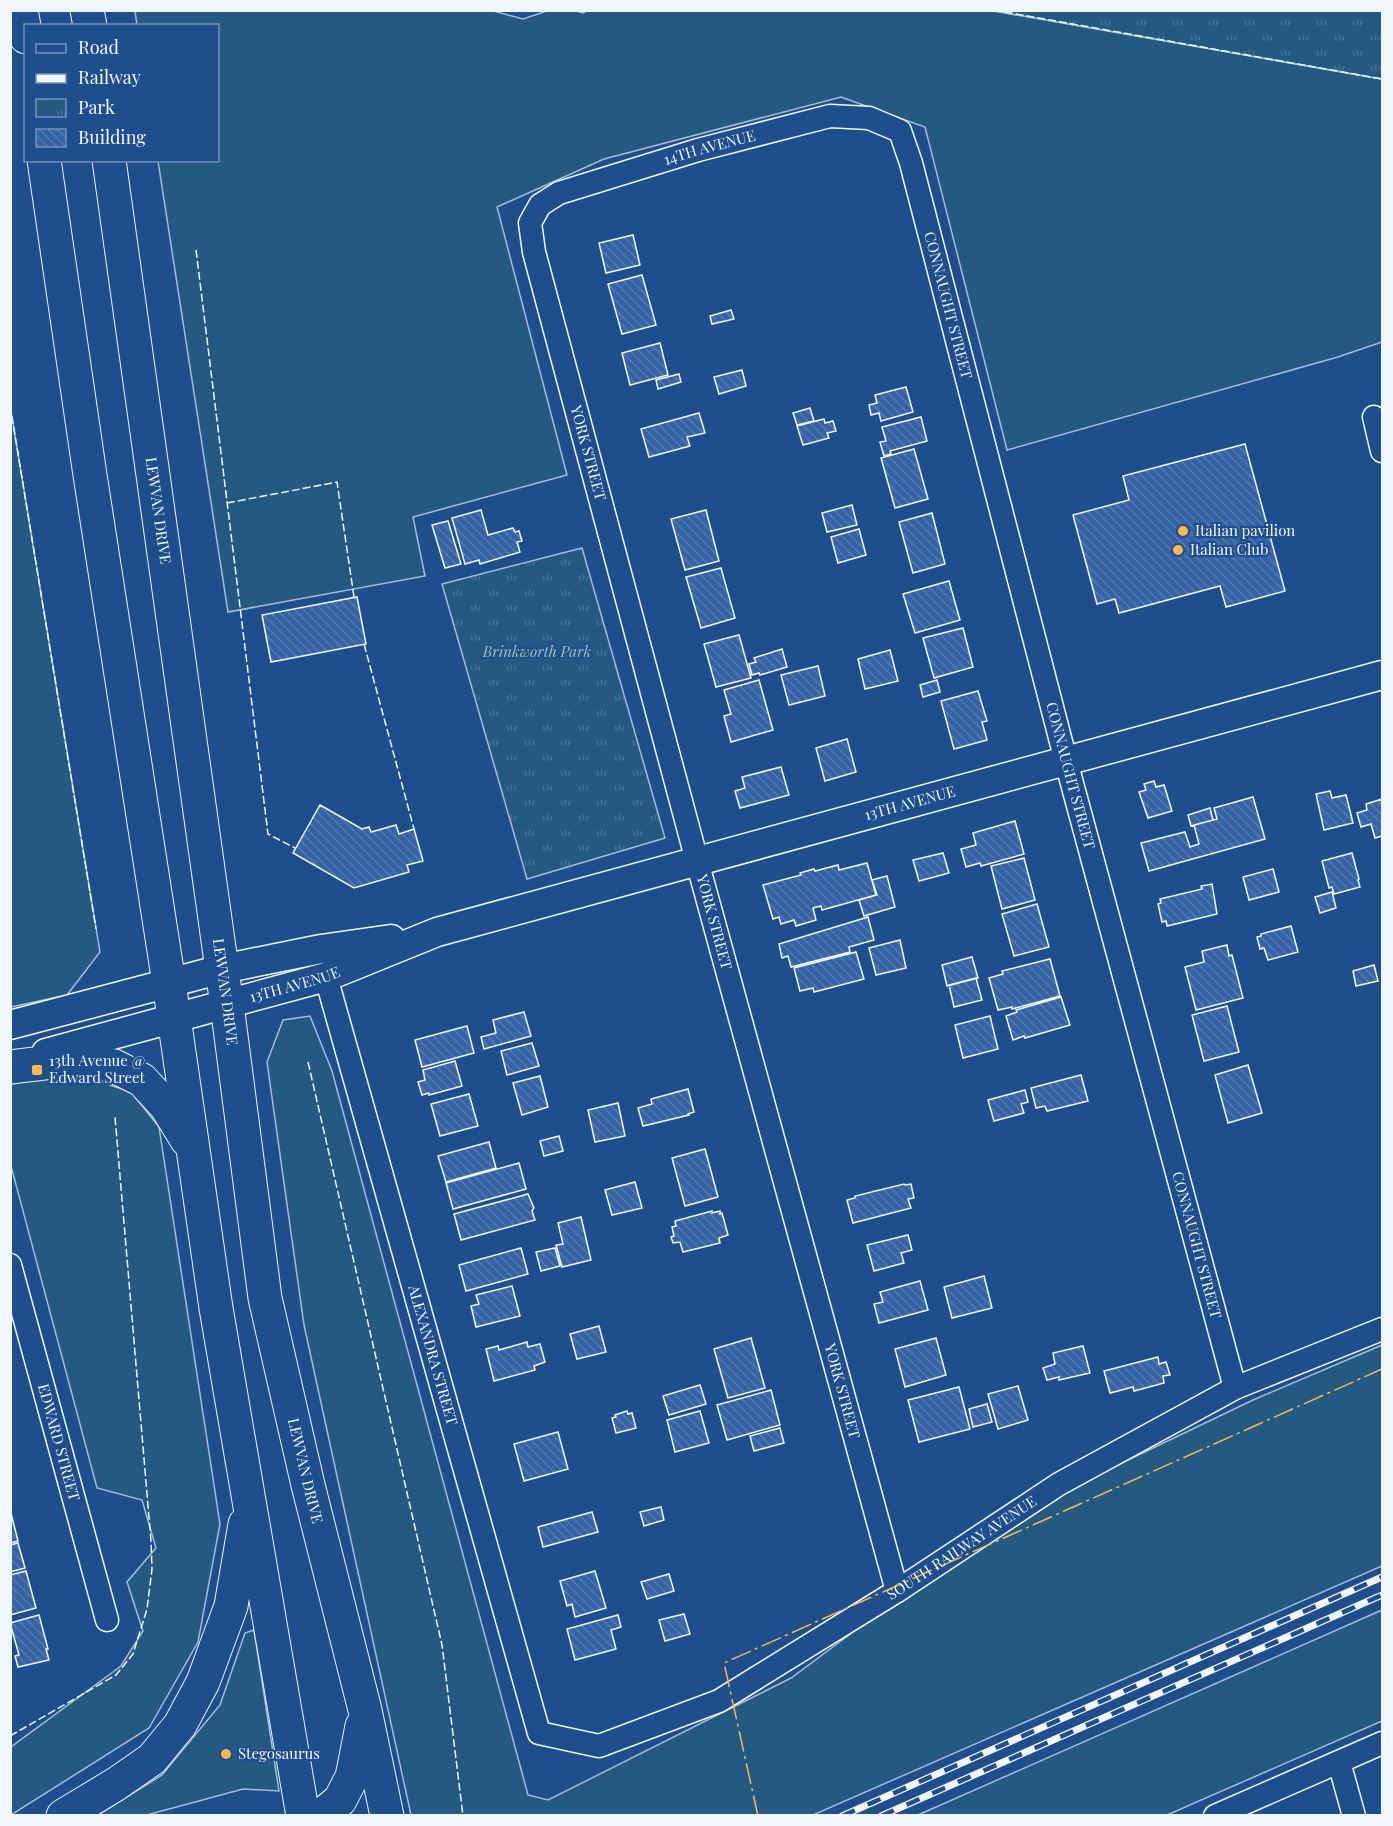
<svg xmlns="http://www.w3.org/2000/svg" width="1393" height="1826" font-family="'Playfair Display',serif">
  <defs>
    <pattern id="park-tufts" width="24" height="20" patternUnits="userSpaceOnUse" patternTransform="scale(1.5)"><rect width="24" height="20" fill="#245a82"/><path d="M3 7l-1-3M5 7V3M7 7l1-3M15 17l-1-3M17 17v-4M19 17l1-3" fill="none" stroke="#447295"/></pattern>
    <pattern id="building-back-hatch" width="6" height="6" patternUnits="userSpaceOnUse" patternTransform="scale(1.5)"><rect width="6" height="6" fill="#3563a3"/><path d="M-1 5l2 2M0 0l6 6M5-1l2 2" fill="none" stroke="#537ab1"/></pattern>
  </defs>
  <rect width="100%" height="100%" fill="#1f4e8c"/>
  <!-- grass -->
  <path fill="#245a82" stroke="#a8bbd7" stroke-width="1.5" d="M490,10L523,19L550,10L576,11L583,13L589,10L994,11L1382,79V342L1338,357L1007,450L925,127L841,97L604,159L497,207L567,475L413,517L425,576L228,612L158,161L218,160V26L137,25L135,11Z
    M10,405L100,952L67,995L11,1007Z
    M310,1016L332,1071L528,1795L548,1800L791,1678L896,1600L1053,1496L1253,1400L1382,1345V1566L813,1815H411L304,1325L267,1062L283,1020Z
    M76,1074L131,1092L159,1127L220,1524L198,1642L149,1728L11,1815V1747L121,1666L143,1631L127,1582L156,1548L142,1500L97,1488L11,1166V1084Z
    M1382,1610V1721L1167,1815H918Z
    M254,1630L279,1791L243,1789L147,1815H98L162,1775L220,1705L245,1633Z"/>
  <!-- park -->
  <path fill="url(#park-tufts)" stroke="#a8bbd7" stroke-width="1.5" d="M994,11H1382V79Z
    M582,548L665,838L527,879L442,584Z"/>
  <!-- building -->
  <path fill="url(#building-back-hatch)" stroke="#f2f6ff" stroke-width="1.5" d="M633,235L640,265L606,273L599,243Z
    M642,275L656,325L622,334L608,284Z
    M731,310L734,319L712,324L710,316Z
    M660,343L668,375L630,385L622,353Z
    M742,370L746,386L719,394L714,377Z
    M679,374L681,382L658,389L656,380Z
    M906,387L913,412L881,421L879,413L871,415L869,405L877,403L875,395Z
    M810,408L814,421L797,425L793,413Z
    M699,413L705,433L687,437L690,446L649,457L641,429Z
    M921,417L927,441L890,451L891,454L884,456L880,442L886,441L882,427Z
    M824,419L825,423L833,421L836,431L827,433L829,438L803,445L797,426Z
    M1245,444L1285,591L1226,607L1220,586L1119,613L1115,599L1097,604L1073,515L1129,500L1123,476Z
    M914,449L928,499L895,508L881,458Z
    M852,505L857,525L827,532L822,513Z
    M481,510L488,535L513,528L515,532L519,531L522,541L517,542L520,552L480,564L479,560L465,564L452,518Z
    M706,510L719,561L685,570L671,519Z
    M932,513L945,564L913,573L899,522Z
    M448,521L461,564L445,568L432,525Z
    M859,529L866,555L838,563L831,537Z
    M721,568L735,618L701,628L686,577Z
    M949,581L960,620L915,633L903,594Z
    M357,597L366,644L271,662L262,615Z
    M963,628L973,667L934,678L923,638Z
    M739,635L751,678L716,687L704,644Z
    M782,649L787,667L760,675L759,673L752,675L749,664L756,662L754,658Z
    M890,650L898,681L865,689L858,659Z
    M818,666L825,696L789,705L781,675Z
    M759,680L773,730L731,742L724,716L731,714L724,690Z
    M937,680L940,692L923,697L920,685Z
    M978,691L987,721L982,722L987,740L954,749L941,701Z
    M847,739L856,772L825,781L816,748Z
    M781,767L789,795L740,808L735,791L745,788L742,777Z
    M1154,781L1156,787L1164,785L1172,811L1148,818L1139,792L1146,790L1144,784Z
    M1330,791L1332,798L1346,795L1353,823L1324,830L1316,794Z
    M1253,797L1265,839L1149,871L1141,843L1185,832L1190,847L1199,844L1194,825L1217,819L1214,808Z
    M1382,799V836L1375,838L1371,824L1361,827L1357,813L1367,810L1366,804Z
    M320,805L362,829L369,827L371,832L396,825L399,834L414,829L423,861L407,865L409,872L354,888L293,853Z
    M1210,808L1213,820L1191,826L1188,815Z
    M1015,821L1024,854L981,866L980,863L966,867L961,849L976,845L973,833Z
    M943,853L949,873L919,881L913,860Z
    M1352,853L1359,879L1358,880L1360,887L1334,894L1332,887L1329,888L1322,861Z
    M1024,858L1035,900L1002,909L991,866Z
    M867,863L876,895L822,910L821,906L813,908L816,920L796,926L794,920L781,924L779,917L773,919L763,885L801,875L800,873L814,869L815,871L838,865L839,870Z
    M1273,869L1279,892L1249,900L1243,877Z
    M887,876L895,907L864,916L859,900L877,895L872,880Z
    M1212,884L1217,914L1167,926L1166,921L1162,922L1158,904L1161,903L1160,899L1202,889L1201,886Z
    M1332,892L1336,908L1320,913L1315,897Z
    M1037,904L1049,947L1014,956L1002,914Z
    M868,917L874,940L849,947L850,952L791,967L788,956L782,958L779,944Z
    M1291,926L1298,952L1268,960L1264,948L1260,949L1257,937L1261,936V934Z
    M900,940L906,968L876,975L869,948Z
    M1227,945L1229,956L1232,955L1243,998L1196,1010L1185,967L1204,962L1202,951Z
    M856,952L864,979L814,992L813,988L800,991L794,968Z
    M972,957L978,978L947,986L942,965Z
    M1050,959L1060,996L1012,1009V1007L998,1010L989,978L1003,974L1002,971Z
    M1374,965L1378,981L1356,986L1353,971Z
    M976,978L982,1000L954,1007L949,985Z
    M1061,997L1070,1025L1025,1038L1024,1036L1013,1040L1006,1016L1017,1012L1016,1010Z
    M1227,1006L1239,1052L1204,1061L1192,1015Z
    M524,1012L531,1036L484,1049L481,1037L496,1033L493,1020Z
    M990,1016L998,1049L963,1058L955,1025Z
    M467,1026L474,1053L422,1067L415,1040Z
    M532,1043L539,1066L507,1075L501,1051Z
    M455,1061L462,1086L429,1095V1093L422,1095L418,1082L425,1080L423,1070Z
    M1248,1065L1262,1113L1228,1123L1215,1075Z
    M1081,1075L1088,1101L1047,1111L1045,1106L1036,1108L1031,1088Z
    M540,1076L548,1107L522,1115L513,1083Z
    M688,1089L694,1112L688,1114L689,1115L643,1126L638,1108L652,1104L651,1099Z
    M1025,1090L1028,1102L1021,1104L1024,1113L994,1121L988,1100Z
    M469,1094L478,1126L440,1136L431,1104Z
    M618,1103L625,1136L595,1142L588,1110Z
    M559,1136L563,1151L544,1156L540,1141Z
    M489,1142L496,1168L446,1182L438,1156Z
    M705,1149L718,1197L685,1206L672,1158Z
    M519,1163L526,1189L453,1209L446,1183Z
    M635,1182L642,1208L612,1215L605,1190Z
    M904,1184L905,1185L911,1184L914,1198L908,1199L911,1208L853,1223L847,1200L855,1198V1196Z
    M528,1194L534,1208L532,1211L535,1220L461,1240L454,1214Z
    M712,1211V1213L720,1211V1214L722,1213L728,1235L719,1238L720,1243L683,1252L680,1242L673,1243L671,1237L674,1236L672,1227L676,1226L675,1221Z
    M581,1217L591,1260L562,1267L556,1245L563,1244L558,1223Z
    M908,1235L912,1250L901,1253L904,1263L874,1271L867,1245Z
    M521,1248L528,1274L466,1291L459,1265Z
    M555,1248L560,1266L541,1271L536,1252Z
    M984,1276L992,1308L952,1318L944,1287Z
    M920,1281L928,1310L879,1323L874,1304L883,1302L880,1292Z
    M512,1286L520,1316L476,1327L471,1306L479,1304L476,1295Z
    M599,1326L606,1352L577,1359L570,1334Z
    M751,1338L765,1388L728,1398L714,1349Z
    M936,1338L946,1375L905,1387L895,1349Z
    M527,1342L528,1347L540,1344L545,1362L534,1366L535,1370L494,1381L486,1349L498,1346L499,1350Z
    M1083,1346L1090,1373L1059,1380V1377L1047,1380L1043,1368L1055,1364L1053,1353Z
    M1158,1357L1159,1364L1166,1362L1170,1375L1163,1376L1164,1383L1134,1391L1133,1387L1110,1393L1104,1371Z
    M700,1385L706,1404L669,1415L663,1396Z
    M1018,1386L1028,1420L998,1429L988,1394Z
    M959,1387L970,1429L919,1442L908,1400Z
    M771,1390L780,1425L727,1440L717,1405Z
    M987,1404L992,1422L973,1427L969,1409Z
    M627,1411L628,1414L632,1413L636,1428L616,1433L612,1418L616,1417L615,1415Z
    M700,1411L709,1443L675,1452L667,1420Z
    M780,1428L784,1443L754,1451L750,1436Z
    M558,1432L568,1469L524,1481L514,1444Z
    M661,1507L664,1520L644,1526L640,1512Z
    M592,1512L598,1532L543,1547L538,1527Z
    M11,1513L18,1541L10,1543V1514Z
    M18,1543L25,1568L10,1572V1545Z
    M26,1571L36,1608L10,1615V1575Z
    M595,1571L606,1608L575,1617L572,1604L567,1606L560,1581Z
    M669,1574L674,1591L647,1599L641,1582Z
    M684,1614L690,1634L665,1641L659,1620Z
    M39,1615L48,1649H46L49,1660L18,1667L15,1656L19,1655L10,1623Z
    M618,1615L621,1627L611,1630L616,1649L575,1660L567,1629Z"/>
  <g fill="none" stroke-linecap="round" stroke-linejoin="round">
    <defs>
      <g id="minor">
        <path d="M1374,417L1382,451"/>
        <path id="s1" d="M326,977L539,1733L599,1746L719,1701L897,1591L1059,1484L1235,1388L1382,1329"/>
        <path id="s2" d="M10,1265L107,1620"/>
        <path id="s3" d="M897,1591L697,861L534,252L530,223L540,205L559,193L698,150L830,116L869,118L900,131L911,163L1066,761L1235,1388"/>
        <path d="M1339,1762L1354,1816"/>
        <path d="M1215,1816L1382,1743"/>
      </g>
      <g id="tertiary">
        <path d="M10,1025L222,969L321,949L391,939"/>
        <path id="s4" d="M46,1053L326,977L437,932L1382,675"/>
      </g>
      <g id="secondary">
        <path d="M21,10L26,37"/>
        <path d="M87,10L90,26"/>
        <path d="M44,160L90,475L169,983L216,1308L303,1816"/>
        <path id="s5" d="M109,160L227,1005L265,1298L308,1485L365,1710L387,1816"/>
        <path d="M10,1067L78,1059L114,1066L142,1080L166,1106L187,1140"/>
        <path d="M63,1816L116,1784L152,1759L180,1725L203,1682L231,1606L245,1524"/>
        <path d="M321,1816L340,1800L352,1777L362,1726"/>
      </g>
    </defs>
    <!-- minor casing -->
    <use href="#minor" stroke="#f2f6ff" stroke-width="25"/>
    <!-- tertiary casing -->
    <use href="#tertiary" stroke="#f2f6ff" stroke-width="31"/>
    <!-- secondary casing -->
    <use href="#secondary" stroke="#f2f6ff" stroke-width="35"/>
    <!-- minor -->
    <use href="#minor" stroke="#1f4e8c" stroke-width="22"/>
    <!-- tertiary -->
    <use href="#tertiary" stroke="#1f4e8c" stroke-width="28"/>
    <!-- secondary -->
    <use href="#secondary" stroke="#1f4e8c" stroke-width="33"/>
    <defs>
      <path id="rail" d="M842,1816L1382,1577
        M881,1816L1382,1595"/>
    </defs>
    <!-- rail casing -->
    <use href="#rail" stroke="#f2f6ff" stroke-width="7"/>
    <!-- rail -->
    <use href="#rail" stroke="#1f4e8c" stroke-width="4.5" stroke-dasharray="14" stroke-linecap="butt"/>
    <!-- fence -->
    <path stroke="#f2f6ff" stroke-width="1.5" stroke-dasharray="8 3" stroke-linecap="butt" d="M994,10L1382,79
      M196,250L268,834L295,848
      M10,405L96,929
      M227,503L337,482L354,597
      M364,644L414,829
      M308,1062L442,1645L463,1816
      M10,1736L116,1675L133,1654L147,1609L152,1569L151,1541L115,1117"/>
    <!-- power -->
    <path stroke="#ffb74d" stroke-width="1.5" stroke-dasharray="21 4.5 3 4.5" stroke-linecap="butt" d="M758,1816L724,1663L1382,1369"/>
  </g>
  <!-- markers -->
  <g fill="#ffb74d" stroke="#1f4e8c" stroke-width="2">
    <circle cx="1183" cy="531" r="6"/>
    <circle cx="1178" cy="550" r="6"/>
    <rect x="31" y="1064" width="12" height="12" rx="3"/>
    <circle cx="226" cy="1754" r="6"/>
  </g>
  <g text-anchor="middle" stroke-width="4.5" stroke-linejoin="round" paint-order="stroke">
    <!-- street labels -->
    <g font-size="15" fill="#f2f6ff" stroke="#1f4e8c">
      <text dy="5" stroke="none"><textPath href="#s3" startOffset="1617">14TH AVENUE</textPath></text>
      <text dy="5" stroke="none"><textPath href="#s3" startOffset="1995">CONNAUGHT STREET</textPath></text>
      <text transform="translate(588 453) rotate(75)" y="5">YORK STREET</text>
      <text dy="5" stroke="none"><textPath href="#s5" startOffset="354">LEWVAN DRIVE</textPath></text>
      <text dy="5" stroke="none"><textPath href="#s3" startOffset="2481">CONNAUGHT STREET</textPath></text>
      <text dy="5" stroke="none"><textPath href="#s4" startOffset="900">13TH AVENUE</textPath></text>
      <text transform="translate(714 922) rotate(75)" y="5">YORK STREET</text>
      <text dy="5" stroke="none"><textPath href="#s4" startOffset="258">13TH AVENUE</textPath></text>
      <text dy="5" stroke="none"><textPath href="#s5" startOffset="840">LEWVAN DRIVE</textPath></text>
      <text dy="5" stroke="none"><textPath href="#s3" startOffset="2967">CONNAUGHT STREET</textPath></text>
      <text dy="5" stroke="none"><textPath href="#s1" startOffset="393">ALEXANDRA STREET</textPath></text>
      <text transform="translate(842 1391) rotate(75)" y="5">YORK STREET</text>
      <text dy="5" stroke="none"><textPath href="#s2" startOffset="184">EDWARD STREET</textPath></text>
      <text dy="5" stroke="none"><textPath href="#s5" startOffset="1326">LEWVAN DRIVE</textPath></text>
      <text dy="5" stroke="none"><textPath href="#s1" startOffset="1262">SOUTH RAILWAY AVENUE</textPath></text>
    </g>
    <!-- poi labels -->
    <g font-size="15" fill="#f2f6ff" stroke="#1f4e8c" text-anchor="start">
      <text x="1195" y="536">Italian pavilion</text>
      <text x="1190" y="555">Italian Club</text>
      <text x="49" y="1066">13th Avenue @<tspan x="49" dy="17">Edward Street</tspan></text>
      <text x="238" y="1759">Stegosaurus</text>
    </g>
    <!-- park labels -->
    <g font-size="15" font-style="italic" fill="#97c8a6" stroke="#1f4e8c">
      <text x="537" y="657">Brinkworth Park</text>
    </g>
  </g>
  <!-- border -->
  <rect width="1393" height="1826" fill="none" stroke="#f2f6ff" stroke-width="24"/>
  <!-- legend -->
  <rect x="24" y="24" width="195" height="138" fill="#1f4e8c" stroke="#7391ba" stroke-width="1.5"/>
  <rect x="36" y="44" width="30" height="9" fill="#1f4e8c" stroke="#7391ba" stroke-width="1.5"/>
  <text x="78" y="54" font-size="18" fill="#f2f6ff">Road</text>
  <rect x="36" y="74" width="30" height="9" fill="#f2f6ff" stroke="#7391ba" stroke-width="1.5"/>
  <text x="78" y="84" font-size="18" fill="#f2f6ff">Railway</text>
  <rect x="36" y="99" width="30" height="18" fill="url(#park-tufts)" stroke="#7391ba" stroke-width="1.5"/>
  <text x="78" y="114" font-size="18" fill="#f2f6ff">Park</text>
  <rect x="36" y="129" width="30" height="18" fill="url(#building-back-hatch)" stroke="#7391ba" stroke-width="1.5"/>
  <text x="78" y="144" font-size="18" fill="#f2f6ff">Building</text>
</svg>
